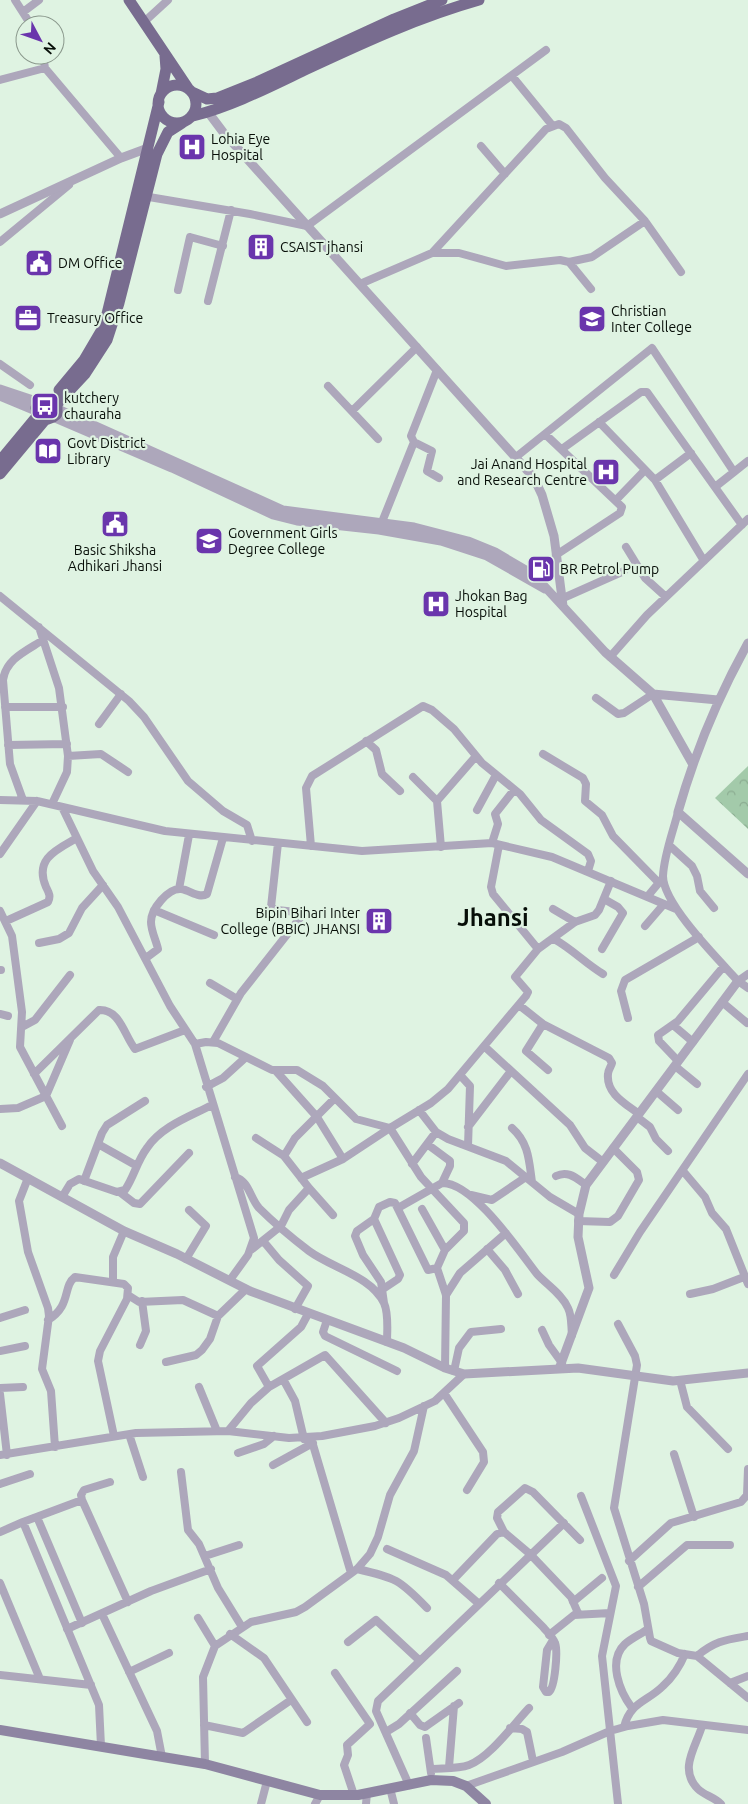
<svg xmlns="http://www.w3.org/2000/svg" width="748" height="1804" font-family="Ubuntu,sans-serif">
  <defs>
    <pattern id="park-crowns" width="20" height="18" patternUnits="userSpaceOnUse" patternTransform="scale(1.25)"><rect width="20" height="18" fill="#a3caaa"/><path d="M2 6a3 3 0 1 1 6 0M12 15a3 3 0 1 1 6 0" fill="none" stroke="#8bac91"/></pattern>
  </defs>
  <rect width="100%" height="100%" fill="#dff3e2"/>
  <!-- park -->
  <path fill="url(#park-crowns)" d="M748,766V829L715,798Z"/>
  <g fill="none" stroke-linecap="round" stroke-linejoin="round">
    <!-- minor -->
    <path stroke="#ada7bb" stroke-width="8" d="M15,0L31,25
      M23,12L39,0
      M144,22L168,0
      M43,55L45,68L121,158
      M512,76L552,125
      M0,80L45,68
      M481,146L505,174
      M143,196L250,214L307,226L546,50
      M0,242L69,185
      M432,253L546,129L559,124L566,128L605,178L645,221L681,272
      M569,262L592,257L645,221
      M360,284L432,253H459L506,266L560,260L569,262L591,289
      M178,290L190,237L223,246
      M208,301L231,210
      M0,364L30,385
      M437,370L411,436L414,442L432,451L427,471L439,478
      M328,386L378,439
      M352,411L417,347
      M599,422L655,480L691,453
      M545,434L622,507L620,513L556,555
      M562,449L641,392H647L742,525
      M516,457L652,348L734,472L748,461
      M655,480L704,561
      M715,487L734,472
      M617,499L645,470
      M382,522L414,442
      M626,547L645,578L666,597
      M0,596L129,701L144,717L188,781L223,811L247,825L252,841
      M561,599L624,571
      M39,627L59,688L68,756L67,772L52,804
      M610,657L647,615L748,519
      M596,698L618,714L624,713L653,694
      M5,707H63
      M99,724L121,694
      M366,741L376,750L382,774L400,791
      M8,745L67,744
      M543,754L583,778L586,784L585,801L602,815L613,836L659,883
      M68,756L101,754L128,772
      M413,777L437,801L441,847
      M0,800L37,801L165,831L362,851L492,843L552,857L676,909
      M23,800L10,764L3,680C6,659 26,651 43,640
      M437,801L476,756
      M62,807L93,871L118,907L170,1006L195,1044L254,1238L248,1255L230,1280
      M477,810L496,775
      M678,812C673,832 664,855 663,876C663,904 718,959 738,981L748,988
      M492,843L498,824L495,814L514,790
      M311,846L306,788L312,776L423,706L432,710L454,729L482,763L520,794L541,820L588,854L591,861L588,871
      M670,846L692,866L697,876L700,891L714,908
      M0,854L37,801
      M179,889L189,835
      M647,897L662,879
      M553,909L575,922
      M154,910L214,935
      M0,911L12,936L22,1012L20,1047L62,1126
      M6,921L48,902C51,896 49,893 46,887C34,859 56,850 77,838
      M645,926L664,904
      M554,939C572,949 585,963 603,974
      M39,943L59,939L69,933L82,908L103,885
      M538,949L575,922L595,915L599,910L611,881
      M602,949L623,913L618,907L604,899
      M146,958L158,949C156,940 151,931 151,922C151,909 168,888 181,889C190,890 199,899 207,894L223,838
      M0,970H1
      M738,981L748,974
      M210,983L237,999
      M722,1002L747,1023
      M519,1005L543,1024L609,1058L612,1063C611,1067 608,1070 608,1074C606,1094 626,1104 639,1114
      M0,1014L8,1016
      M628,1018L621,991L625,980L699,937
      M543,1024L526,1051L548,1070
      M673,1025L693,1042
      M22,1027L35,1020L70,975
      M213,1042L241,993L300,918L296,912L277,910L271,907L278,843
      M195,1044L206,1042L218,1043L272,1070H297L323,1086L356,1119L390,1128L431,1103L448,1089L526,996L528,992L515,977L538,949L493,894L491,887L499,845
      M484,1046L570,1125L585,1148L603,1162
      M678,1061L659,1041L658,1035L678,1021L724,966
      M675,1066L697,1084
      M276,1071L317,1117L343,1159
      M34,1074L99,1010C120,1009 124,1035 135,1049L185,1030
      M460,1075L470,1086L468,1146
      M206,1087L223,1078L245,1058
      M656,1091L678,1110
      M0,1109L18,1108L46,1096L70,1040
      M419,1110L436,1132L448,1139L506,1161L550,1197L579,1214
      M637,1117L650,1127L656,1139L668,1151
      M468,1127L511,1071
      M512,1128C529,1143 529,1161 532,1182
      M256,1138L284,1156
      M98,1144L137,1166
      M427,1144L450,1161V1166L442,1183
      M412,1164L436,1132
      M683,1171L705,1197L712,1213L726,1229L748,1284
      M556,1176C568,1170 576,1178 586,1185
      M235,1177C249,1181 250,1198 259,1208C274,1223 292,1238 309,1251C332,1268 371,1276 384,1303C389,1314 387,1331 387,1342
      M28,1178L19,1201L28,1252L48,1308L49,1316L42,1369L51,1391L55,1447
      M301,1178L343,1159L390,1128L421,1177L464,1223V1231L445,1250L437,1268L428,1270L395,1203L390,1202L379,1207L374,1219L357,1231L355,1236L363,1255L381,1282L384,1303
      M84,1181L102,1133L107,1125L145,1101
      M309,1188L333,1215
      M121,1193L134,1203L140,1204L189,1153
      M471,1195L492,1200L526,1177
      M62,1197L70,1184L79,1179L117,1192L125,1190C134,1177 137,1161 147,1148C162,1126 189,1117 212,1105
      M398,1208L442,1183C473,1182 519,1251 537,1274C547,1285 562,1294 568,1308C572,1316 571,1326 572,1335
      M422,1209L445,1250
      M374,1219L400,1275L398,1279L383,1289
      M578,1221L610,1222L618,1216L639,1180L637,1172L613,1148
      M264,1242L279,1260L308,1286L295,1309
      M487,1249L505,1270L518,1294
      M251,1250L281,1226L289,1210L309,1188L284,1156L295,1138L334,1099
      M186,1259L206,1226L189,1210
      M437,1268L446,1295L445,1368
      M614,1275L640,1232L748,1074
      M113,1282V1257L124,1231
      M690,1294L713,1289L744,1277
      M128,1295L139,1302L183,1300L218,1316
      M446,1295L460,1273L506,1233
      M0,1318L25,1310
      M48,1320C72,1305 62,1287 75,1277L124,1284L128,1288L127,1299L100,1351L98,1361L114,1436
      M327,1320L323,1332L325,1336L397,1371
      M618,1324L635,1356L637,1365L614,1508L644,1604L650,1638L651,1641L678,1653L697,1656L748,1698
      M542,1330L549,1345L562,1363
      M140,1345L146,1331L142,1301
      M0,1351L25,1346
      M166,1362L196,1355L202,1350L210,1339L218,1316L246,1289
      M454,1371L459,1348L471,1332L501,1329
      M283,1379L295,1401L304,1439
      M680,1380L687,1407L728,1449
      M199,1387L217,1431
      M269,1387L257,1366L301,1327L308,1314
      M0,1388L23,1387
      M444,1393L483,1452L484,1462L467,1490
      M0,1394L7,1455
      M228,1431L251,1403L269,1387L325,1355L386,1423
      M129,1434L143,1477
      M311,1438L351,1573
      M238,1453L264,1444L274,1436
      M674,1454L694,1517
      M0,1455L136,1433L228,1431L289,1438L322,1436L375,1426L399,1418L435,1401L464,1374
      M273,1465L313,1443
      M181,1472L188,1530L199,1544L218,1588L242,1627
      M0,1484L30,1474
      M581,1496L616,1586L602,1656L618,1804
      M82,1500L81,1495L84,1490L110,1482
      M37,1517L82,1623
      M23,1522L82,1500L128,1602
      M0,1532L23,1522L99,1705L101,1746
      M504,1532L497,1518L498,1512L525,1488L533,1492L580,1540
      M387,1549L446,1575L478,1603
      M205,1556L239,1545
      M629,1561L671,1523L741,1502L747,1495L748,1469
      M357,1569C396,1578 399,1579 427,1608
      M453,1580L497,1534L504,1532L530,1554L571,1597L578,1613
      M0,1583L40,1679
      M499,1583L543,1627C547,1632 553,1637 555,1643C558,1651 555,1687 549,1692H546L543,1687L547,1650L553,1640
      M638,1587L687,1545H730
      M573,1602L602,1578
      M102,1614L157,1731L162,1757
      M198,1618L215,1646
      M67,1629L151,1591L211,1569
      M230,1634L264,1658L307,1722
      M549,1635L574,1615L610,1613
      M348,1642L376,1620L419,1660
      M697,1656C715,1641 725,1640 748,1636
      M129,1672L169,1653
      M335,1673L370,1724L347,1745L348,1755L344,1765L354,1795
      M0,1675L91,1685
      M730,1683L748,1676
      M632,1708C620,1692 607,1661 625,1644C632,1638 641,1634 648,1629
      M410,1713L420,1725L425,1727L459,1703
      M204,1725L243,1733L291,1700
      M702,1726C696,1747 678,1769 698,1789C704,1795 714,1797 721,1804
      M624,1727C630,1702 647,1702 663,1686C673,1677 680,1666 685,1654
      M510,1728L522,1729L527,1732L533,1761
      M386,1732L399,1724L457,1671
      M426,1738L431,1773
      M205,1764L203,1677L215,1646L251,1622L296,1612L305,1607L357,1569L370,1554L378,1537L390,1495L414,1451L424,1406
      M449,1767L454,1706
      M431,1769C443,1768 458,1769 469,1765C490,1757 513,1725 529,1708
      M409,1785L376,1711L378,1701L564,1523
      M466,1786L562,1752L610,1731L628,1726L663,1720L748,1730
      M390,1788L394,1804
      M261,1804L267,1781
      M315,1804L320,1795
      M366,1804L367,1793"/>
    <!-- tertiary -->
    <path stroke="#ada7bb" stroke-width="9" d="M208,112L223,132L534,478L542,495L554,536L563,606
      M0,214L121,158L148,148
      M0,389L39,402
      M0,396L36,411
      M58,409L283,510L414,527L468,541L495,552L534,575L605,652L653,694L692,763
      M53,417L172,468L273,515L297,521L379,530L441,541L487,556L545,589
      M748,643C718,697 695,752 678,812L748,874
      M653,694L718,700
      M0,1163L124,1231L177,1254L250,1291L404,1348L445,1368L464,1374L578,1368L673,1381L748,1373
      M559,1369L589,1288L578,1237L579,1214L586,1185L738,981"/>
    <!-- secondary -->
    <path stroke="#8e85a2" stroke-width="10" d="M0,1730L205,1764L320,1795H358L431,1780L453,1781L466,1786L486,1804"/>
    <!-- primary -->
    <path stroke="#786c8f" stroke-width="11" d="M129,0L188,88
      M158 104a19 19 0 1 1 38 0a19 19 0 1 1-38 0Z
      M192,92L207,99L217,98L257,82L394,19L442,0
      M161,94L166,69L165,56
      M193,116C233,106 271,86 309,68C365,42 419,17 479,0
      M59,390L84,360L104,326L159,102
      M57,404L51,399H43L36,408L38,415L45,420L53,417L57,414V404L85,374L107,340L119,303L157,154L168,132L182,123
      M0,461L38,415
      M0,474L45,420"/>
  </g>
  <!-- icons -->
  <defs>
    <symbol id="hospital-square" viewBox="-11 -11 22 22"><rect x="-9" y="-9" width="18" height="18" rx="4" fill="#6a35ac" stroke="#dff3e2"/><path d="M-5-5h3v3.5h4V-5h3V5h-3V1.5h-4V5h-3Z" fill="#fff"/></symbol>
    <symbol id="building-square" viewBox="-11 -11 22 22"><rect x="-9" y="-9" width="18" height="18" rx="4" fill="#6a35ac" stroke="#dff3e2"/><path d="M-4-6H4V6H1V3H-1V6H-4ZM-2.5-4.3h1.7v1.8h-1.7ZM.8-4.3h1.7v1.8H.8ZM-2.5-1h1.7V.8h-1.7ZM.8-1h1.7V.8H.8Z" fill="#fff"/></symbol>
    <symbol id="civic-square" viewBox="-11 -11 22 22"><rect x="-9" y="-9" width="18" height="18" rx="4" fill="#6a35ac" stroke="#dff3e2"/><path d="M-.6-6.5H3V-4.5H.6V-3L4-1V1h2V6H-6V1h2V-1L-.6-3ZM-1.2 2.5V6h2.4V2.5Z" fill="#fff"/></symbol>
    <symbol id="office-square" viewBox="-11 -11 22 22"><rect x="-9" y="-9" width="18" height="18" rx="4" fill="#6a35ac" stroke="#dff3e2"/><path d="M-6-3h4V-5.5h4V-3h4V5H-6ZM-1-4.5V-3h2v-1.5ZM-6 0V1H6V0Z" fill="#fff"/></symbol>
    <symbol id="university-square" viewBox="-11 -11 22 22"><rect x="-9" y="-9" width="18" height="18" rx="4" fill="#6a35ac" stroke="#dff3e2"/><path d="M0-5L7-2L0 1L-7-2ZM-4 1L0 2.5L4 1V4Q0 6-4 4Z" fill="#fff"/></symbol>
    <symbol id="bus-square" viewBox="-11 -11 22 22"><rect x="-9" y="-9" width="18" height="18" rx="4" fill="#6a35ac" stroke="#dff3e2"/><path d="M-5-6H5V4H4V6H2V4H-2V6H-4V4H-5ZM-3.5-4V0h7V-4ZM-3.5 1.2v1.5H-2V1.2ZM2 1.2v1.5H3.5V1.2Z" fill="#fff"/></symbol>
    <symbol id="library-square" viewBox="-11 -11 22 22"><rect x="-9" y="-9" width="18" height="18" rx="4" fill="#6a35ac" stroke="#dff3e2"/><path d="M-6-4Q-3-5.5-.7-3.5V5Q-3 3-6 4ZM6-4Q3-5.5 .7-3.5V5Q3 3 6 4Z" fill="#fff"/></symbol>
    <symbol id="fuel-square" viewBox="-11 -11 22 22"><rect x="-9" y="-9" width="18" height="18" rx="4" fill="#6a35ac" stroke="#dff3e2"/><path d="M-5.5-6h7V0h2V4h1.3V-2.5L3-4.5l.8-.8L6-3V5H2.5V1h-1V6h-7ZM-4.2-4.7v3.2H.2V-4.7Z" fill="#fff"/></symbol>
  </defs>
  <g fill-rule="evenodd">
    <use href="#hospital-square" x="176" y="131" width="32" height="32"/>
    <use href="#building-square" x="245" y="231" width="32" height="32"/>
    <use href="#civic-square" x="23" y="247" width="32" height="32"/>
    <use href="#office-square" x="12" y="302" width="32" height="32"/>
    <use href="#university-square" x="576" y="303" width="32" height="32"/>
    <use href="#bus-square" x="29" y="390" width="32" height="32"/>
    <use href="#library-square" x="32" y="435" width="32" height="32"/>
    <use href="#hospital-square" x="590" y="456" width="32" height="32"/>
    <use href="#civic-square" x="99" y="508" width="32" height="32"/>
    <use href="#university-square" x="193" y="525" width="32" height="32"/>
    <use href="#fuel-square" x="525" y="553" width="32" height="32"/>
    <use href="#hospital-square" x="420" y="588" width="32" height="32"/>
    <use href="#building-square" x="363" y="905" width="32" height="32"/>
  </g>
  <g text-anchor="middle" stroke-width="4.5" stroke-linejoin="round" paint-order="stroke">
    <!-- poi labels -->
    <g font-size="14" fill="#070e08" stroke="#dff3e2" text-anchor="start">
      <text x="211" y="144">Lohia Eye<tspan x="211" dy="16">Hospital</tspan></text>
      <text x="280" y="252">CSAIST jhansi</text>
      <text x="58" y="268">DM Office</text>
      <text x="611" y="316">Christian<tspan x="611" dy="16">Inter College</tspan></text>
      <text x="47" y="323">Treasury Office</text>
      <text x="64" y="403">kutchery<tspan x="64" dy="16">chauraha</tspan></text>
      <text x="67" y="448">Govt District<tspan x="67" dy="16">Library</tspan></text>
      <text x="587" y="469" text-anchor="end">Jai Anand Hospital<tspan x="587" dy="16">and Research Centre</tspan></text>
      <text x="228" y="538">Government Girls<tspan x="228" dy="16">Degree College</tspan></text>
      <text x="115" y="555" text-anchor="middle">Basic Shiksha<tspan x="115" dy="16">Adhikari Jhansi</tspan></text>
      <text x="560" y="574">BR Petrol Pump</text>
      <text x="455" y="601">Jhokan Bag<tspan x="455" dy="16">Hospital</tspan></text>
      <text x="360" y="918" text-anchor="end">Bipin Bihari Inter<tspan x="360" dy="16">College (BBIC) JHANSI</tspan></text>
    </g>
    <!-- town labels -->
    <g font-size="24" font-weight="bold" fill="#070e08" stroke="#dff3e2">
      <text x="493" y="926">Jhansi</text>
    </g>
  </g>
  <!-- north arrow -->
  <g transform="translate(40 40) rotate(131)"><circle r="24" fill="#dff3e2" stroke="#89978b"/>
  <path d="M0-4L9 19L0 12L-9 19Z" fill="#6a35ac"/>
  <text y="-8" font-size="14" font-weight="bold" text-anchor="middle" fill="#070e08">N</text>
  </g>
</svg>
